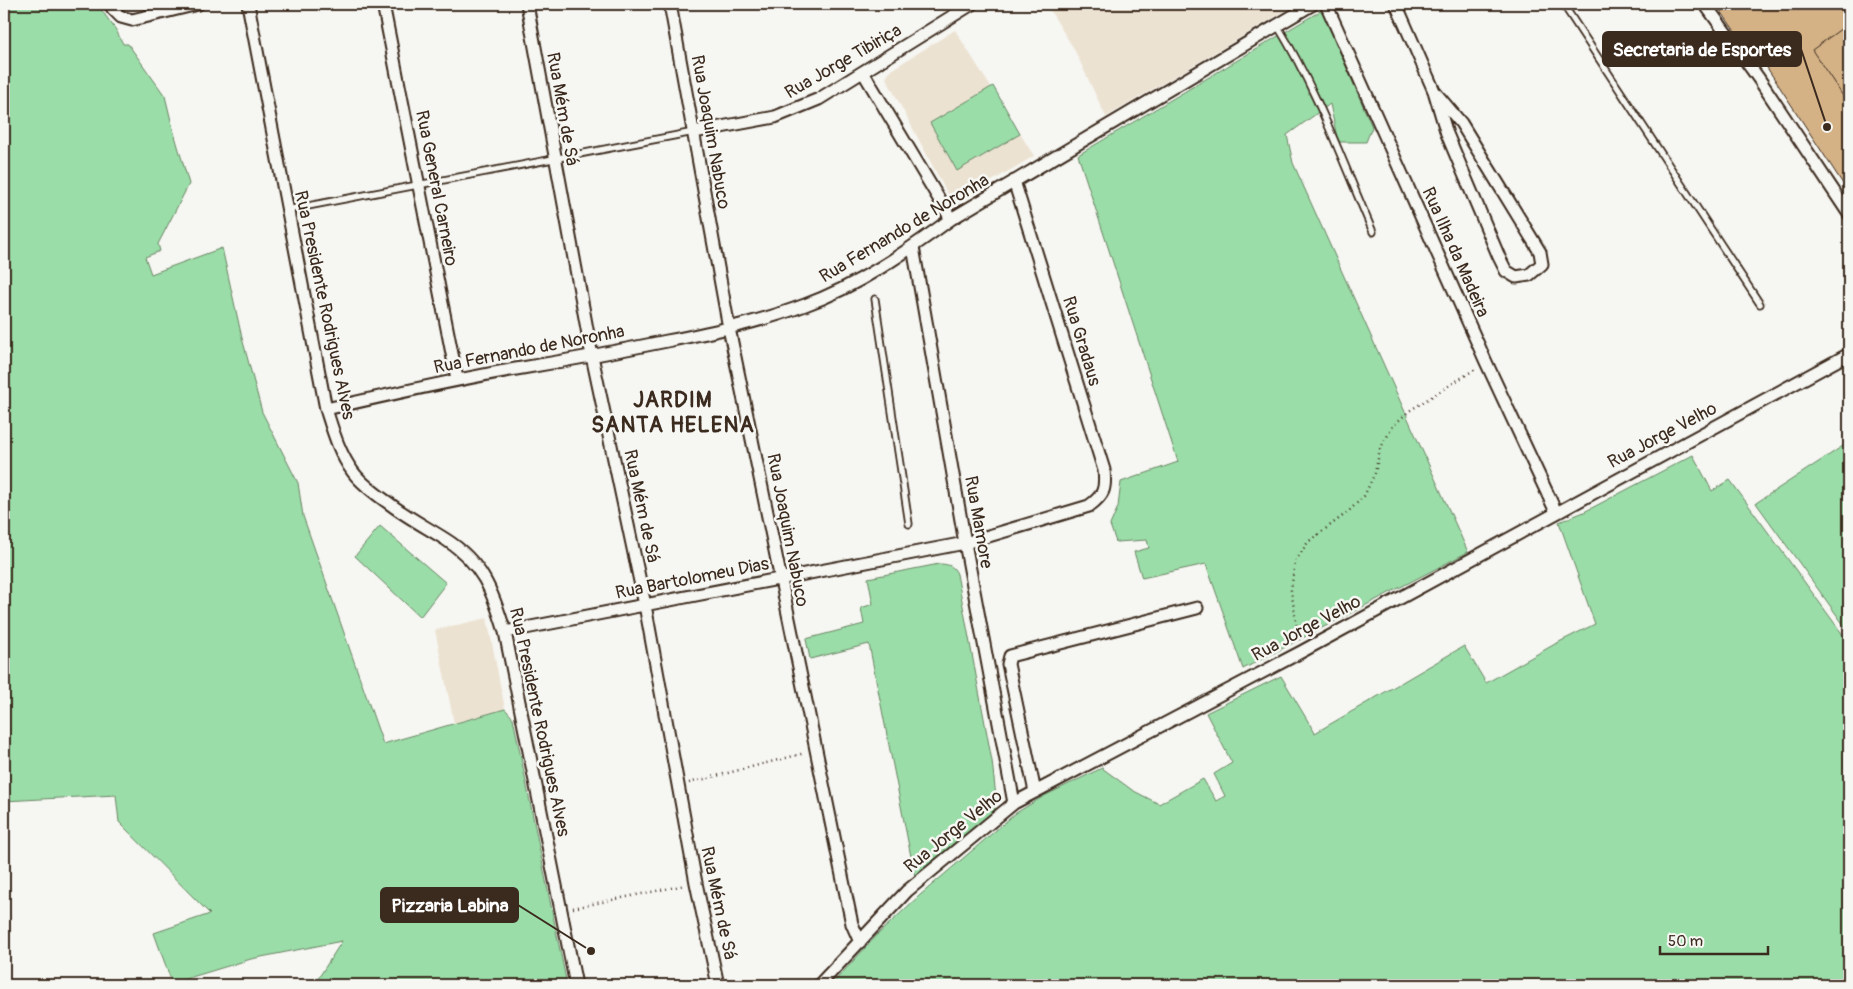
<svg xmlns="http://www.w3.org/2000/svg" width="1853" height="989" font-family="Pangolin,sans-serif">
  <rect width="100%" height="100%" fill="#f6f6f2"/>
  <filter id="ink" filterUnits="userSpaceOnUse"><feTurbulence type="fractalNoise" baseFrequency=".02" numOctaves="2"/><feDisplacementMap in="SourceGraphic" scale="10" xChannelSelector="R" yChannelSelector="G"/><feConvolveMatrix kernelMatrix="1 2 1 2 8 2 1 2 1" color-interpolation-filters="sRGB"/></filter>
  <g filter="url(#ink)">
    <!-- built -->
    <path fill="#ece2d2" d="M1046,4H1297L1106,117L1074,49Z
      M955,30L1034,156L953,204L886,78L891,70Z
      M487,618L505,709L454,723L435,630Z"/>
    <!-- green -->
    <path fill="#9adda8" stroke="#6a8463" d="M4,4H97L116,30L123,44H128L165,96L173,129L189,184L158,244L160,251L145,257L151,274L222,248L242,338L262,412L298,483L303,516L383,744L505,709L513,718L567,985H314L342,941L251,959L172,983L154,933L210,914L119,822L116,795L4,801Z
      M1322,10L1372,127L1366,142H1338L1330,104L1287,135L1293,163L1468,552L1243,669L1206,564L1142,578L1134,552L1149,548L1147,540L1116,542L1110,525L1118,507L1121,482L1178,462L1078,155Z
      M993,86L1020,134L957,171L930,123Z
      M1849,442V632L1756,503Z
      M1693,455L1712,491L1730,480L1849,643V985H831L877,935L919,896L1016,813L1044,796L1102,768L1132,790L1159,804L1203,779L1216,801L1225,796L1214,774L1232,763L1206,713L1281,676L1315,733L1464,646L1486,683L1555,644L1595,624L1559,522L1584,512Z
      M380,526L446,583L420,617L355,556Z
      M939,564C948,564 954,566 957,574L992,761L996,797L995,809L991,816L915,877L869,644L810,659L806,639L864,624L861,608L873,604L868,578Z"/>
    <!-- building -->
    <path fill="#d4b286" stroke="#3b2a1e" d="M1716,4H1849V193L1762,60L1750,53Z
      M1849,23V105L1812,50Z"/>
    <g fill="none" stroke-linecap="round" stroke-linejoin="round">
      <defs>
        <path id="service" d="M1563,4L1760,304
          M1277,25C1317,90 1343,163 1373,232
          M287,210L694,132
          M875,299L909,524"/>
        <path id="minor" d="M110,4L113,9L121,17L132,20L198,4
          M248,4L326,409C333,431 339,453 353,472C362,484 377,495 390,504C407,517 426,527 445,539C482,562 493,592 505,632L576,985
          M383,4L457,379
          M527,4L592,356L645,605L696,883L718,985
          M670,4L729,328L852,924L860,942
          M1326,4L1486,362L1556,512
          M1396,4L1434,91L1447,134L1499,257L1506,271L1516,277L1529,275L1542,264L1540,252L1461,123L1434,91
          M1705,4L1759,79L1849,214
          M863,72L951,219
          M694,132L775,117L819,99L972,4
          M913,247L965,543L1014,803
          M326,409C391,394 456,379 522,368C570,360 618,351 667,341C713,332 760,322 805,305C858,286 906,252 951,219L1313,4
          M505,632L965,543L1089,506C1104,495 1106,489 1104,470L1014,181
          M1035,792L1008,664L1010,656L1197,608
          M819,985L907,891L1014,803L1301,652L1849,354"/>
      </defs>
      <!-- service casing -->
      <use href="#service" stroke="#3b2a1e" stroke-width="9"/>
      <!-- minor casing -->
      <use href="#minor" stroke="#3b2a1e" stroke-width="15"/>
      <!-- path -->
      <path stroke="#3b2a1e" stroke-width="2.5" stroke-dasharray="1 4" stroke-linecap="butt" d="M1299,640L1291,590L1295,562L1308,542L1348,512L1364,496L1375,473L1380,449L1393,426L1409,411L1477,368
        M689,783L805,753
        M573,908L685,885"/>
      <!-- service -->
      <use href="#service" stroke="#f6f6f2" stroke-width="5.5"/>
      <!-- minor -->
      <use href="#minor" stroke="#f6f6f2" stroke-width="11"/>
    </g>
  </g>
  <g text-anchor="middle" stroke-width="5" stroke-linejoin="round" paint-order="stroke">
    <!-- street labels -->
    <g font-size="18" fill="#3b2a1e" stroke="#f6f6f2">
      <text transform="translate(843 61) rotate(-30)" y="6">Rua Jorge Tibiriça</text>
      <text transform="translate(563 109) rotate(80)" y="6">Rua Mém de Sá</text>
      <text transform="translate(711 132) rotate(80)" y="6">Rua Joaquim Nabuco</text>
      <text transform="translate(437 188) rotate(79)" y="6">Rua General Carneiro</text>
      <text transform="translate(904 228) rotate(-31)" y="6">Rua Fernando de Noronha</text>
      <text transform="translate(1456 252) rotate(66)" y="6">Rua Ilha da Madeira</text>
      <text transform="translate(325 305) rotate(78)" y="6">Rua Presidente Rodrigues Alves</text>
      <text transform="translate(1082 341) rotate(73)" y="6">Rua Gradaus</text>
      <text transform="translate(529 349) rotate(-11)" y="6">Rua Fernando de Noronha</text>
      <text transform="translate(1662 435) rotate(-28)" y="6">Rua Jorge Velho</text>
      <text transform="translate(642 506) rotate(78)" y="6">Rua Mém de Sá</text>
      <text transform="translate(979 522) rotate(80)" y="6">Rua Mamore</text>
      <text transform="translate(788 530) rotate(79)" y="6">Rua Joaquim Nabuco</text>
      <text transform="translate(692 578) rotate(-11)" y="6">Rua Bartolomeu Dias</text>
      <text transform="translate(1306 628) rotate(-28)" y="6">Rua Jorge Velho</text>
      <text transform="translate(540 722) rotate(78)" y="6">Rua Presidente Rodrigues Alves</text>
      <text transform="translate(953 831) rotate(-39)" y="6">Rua Jorge Velho</text>
      <text transform="translate(719 903) rotate(78)" y="6">Rua Mém de Sá</text>
    </g>
    <!-- district labels -->
    <g font-size="22" font-weight="bold" letter-spacing="1" fill="#3b2a1e" stroke="#f6f6f2">
      <text x="673" y="407">JARDIM<tspan x="673" dy="25">SANTA HELENA</tspan></text>
    </g>
  </g>
  <!-- callouts -->
  <path fill="none" stroke="#3b2a1e" stroke-width="2" d="M1827 127L1801 49M591 951L518 905"/>
  <g fill="#3b2a1e" stroke="#f6f6f2" stroke-width="2">
    <circle cx="1827" cy="127" r="5"/>
    <circle cx="591" cy="951" r="5"/>
  </g>
  <g fill="#3b2a1e" stroke="#3b2a1e" stroke-width="2">
    <rect x="1603" y="32" width="198" height="34" rx="5"/>
    <rect x="381" y="888" width="137" height="34" rx="5"/>
  </g>
  <g font-size="19" text-anchor="middle" font-weight="bold" fill="#fff">
    <text x="1702" y="56">Secretaria de Esportes</text>
    <text x="450" y="912">Pizzaria Labina</text>
  </g>
  <!-- margin -->
  <rect width="1853" height="989" fill="none" stroke="#f6f6f2" stroke-width="20"/>
  <rect x="10" y="10" width="1833" height="969" fill="none" stroke="#3b2a1e" stroke-width="2" filter="url(#ink)"/>
  <!-- scale -->
  <path d="M1660 946v8h108v-8" fill="none" stroke="#3b2a1e" stroke-width="2.5"/>
  <text x="1668" y="946" font-size="15" fill="#3b2a1e" stroke="#f6f6f2" stroke-width="4" paint-order="stroke">50 m</text>
</svg>
